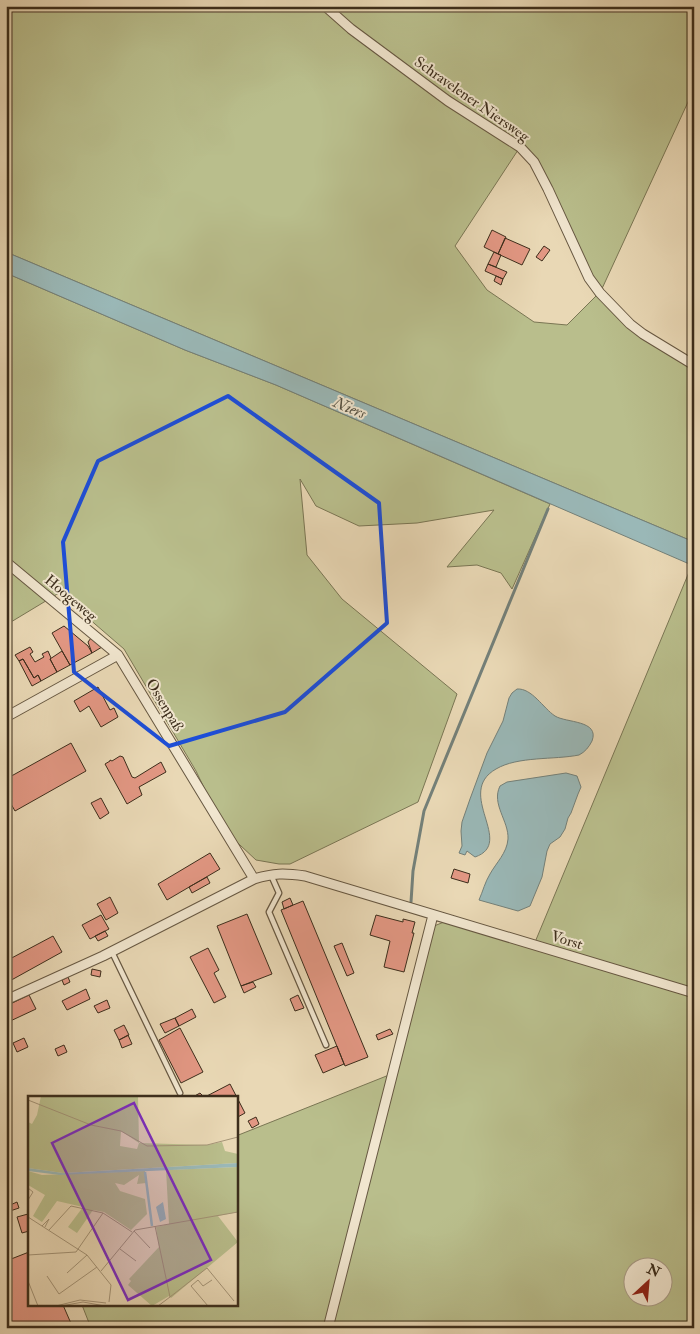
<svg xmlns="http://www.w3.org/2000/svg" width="700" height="1334" font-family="'IM FELL Double Pica',serif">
  <rect width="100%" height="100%" fill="#e9d8b5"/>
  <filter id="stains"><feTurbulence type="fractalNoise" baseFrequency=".004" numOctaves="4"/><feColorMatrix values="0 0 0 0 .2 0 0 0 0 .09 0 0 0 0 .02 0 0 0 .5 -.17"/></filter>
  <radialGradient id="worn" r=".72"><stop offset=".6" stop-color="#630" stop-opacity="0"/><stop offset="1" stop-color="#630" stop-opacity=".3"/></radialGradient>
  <!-- green -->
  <path fill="#b9be8c" stroke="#7a7654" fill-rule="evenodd" d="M6,6H694V89L600,293L630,324L694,365V542L6,252ZM520,147L548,189L599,293L567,325L534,322L487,290L455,246Z
    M6,273L185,350L276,385L550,504L512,589L501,573L477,565L447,567L494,510L417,523L359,526L316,506L300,479L307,555L342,599L457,694L418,802L290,864H279L256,860L225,831L196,771L124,649L59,593L6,625Z
    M692,565L694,566V1328H331L434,926L444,922L533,947ZM632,1266H662V1296H632Z
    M389,1075L325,1328H91L82,1305H236V1136Z"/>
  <!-- water -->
  <path fill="#9ab8b7" stroke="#748079" d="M6,252L694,542V566L276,385L185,350L6,273Z
    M517,689C532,688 543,708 555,716C566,723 600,720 592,741C589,747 585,752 579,755C554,760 518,756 496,769C454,793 516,843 475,857L467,851L465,855L459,853L462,846L461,831L462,822L470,799L487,753L503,721L509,698L512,693Z
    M566,773L577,776L581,787L578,794L571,813L568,818L565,829L560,837L550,844L547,851L542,877L530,906L518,911L479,900C483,891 485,882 490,874C496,863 507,853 508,839C509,821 491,804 500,786L507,782Z"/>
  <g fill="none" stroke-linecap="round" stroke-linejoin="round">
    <!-- stream -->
    <path stroke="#748079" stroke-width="3" d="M411,902L413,871L424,811L548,509"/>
  </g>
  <!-- building -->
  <path fill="#e29783" stroke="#3c2d1b" d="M492,230L506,237L498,254L484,247Z
    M505,238L530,249L522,265L498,254Z
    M544,246L550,250L542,261L536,257Z
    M494,252L501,255L496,267L488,264Z
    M488,264L507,272L503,279L485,271Z
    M496,276L503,279L501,285L494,281Z
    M64,626L88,646L92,653L70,665L52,633Z
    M91,638L102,647L92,653L88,642Z
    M30,647L33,652L30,654L35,662L44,657L42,654L48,651L51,658L50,659L57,672L41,681L38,675L34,678L23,659L19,661L15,655Z
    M62,651L70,665L57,672L50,659Z
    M23,659L34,678L38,675L41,681L32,686L19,661Z
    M98,687L110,710L114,708L118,717L101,727L89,706L80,712L74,701Z
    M71,743L86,771L15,811L6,795V779Z
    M120,756L123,757L132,777L135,778L161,762L166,772L139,787L142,795L127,804L105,764L110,761V760L112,761Z
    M101,798L109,813L100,819L91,803Z
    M210,853L220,869L167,900L158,884Z
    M454,869L470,874L468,883L451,878Z
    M207,877L210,883L192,893L189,887Z
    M110,897L118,913L106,920L97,904Z
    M290,898L293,905L284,909L282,902Z
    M303,901L368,1057L345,1066L281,910Z
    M247,914L272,974L241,986L217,926Z
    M101,915L109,929L90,939L82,925Z
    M376,915L403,922V919L415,922L412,933H414L404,972L384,967L390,941L370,935Z
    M105,931L108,936L98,941L95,936Z
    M53,936L62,952L6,983V961Z
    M342,943L354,973L347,976L334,946Z
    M208,948L219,970L214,973L226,997L214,1003L190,957Z
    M92,969L101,971L100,977L91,975Z
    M68,977L70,982L64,985L62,980Z
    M253,982L256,987L244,993L241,986Z
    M86,989L90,999L67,1010L62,1001Z
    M29,995L36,1009L6,1023V1006Z
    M298,995L304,1008L295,1011L290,999Z
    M107,1000L110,1008L98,1013L94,1006Z
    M192,1009L196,1017L179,1026L175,1018Z
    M175,1018L179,1026L165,1033L160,1024Z
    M124,1025L129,1035L119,1040L114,1030Z
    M180,1028L203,1072L181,1083L159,1040Z
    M390,1029L393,1034L378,1040L376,1035Z
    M128,1035L132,1044L122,1048L119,1040Z
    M24,1038L28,1047L17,1052L13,1043Z
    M64,1045L67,1052L58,1056L55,1049Z
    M337,1046L344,1064L323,1073L315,1055Z
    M230,1084L245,1113L236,1118V1098H203Z
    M200,1093L204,1097L191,1098Z
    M256,1117L259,1124L252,1128L248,1121Z
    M17,1202L19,1208L10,1211L8,1206Z
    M28,1214L29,1231L22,1233L17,1217Z
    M29,1252V1305H63L73,1328H6V1261Z"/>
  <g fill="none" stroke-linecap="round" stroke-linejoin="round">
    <defs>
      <path id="service" d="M271,875L279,893L269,912L326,1045
        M112,952L180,1093"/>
      <path id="minor" d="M325,6L351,29L448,101L520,147L534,162L548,189L589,278L600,293L630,324L643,334L694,365
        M6,562L118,655
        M6,717L118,655L254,879
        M6,1000L103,956L254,879C274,873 284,873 305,876L694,993
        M328,1328L433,915"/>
    </defs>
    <!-- service casing -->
    <use href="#service" stroke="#675842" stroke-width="7"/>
    <!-- minor casing -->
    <use href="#minor" stroke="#675842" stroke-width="11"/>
    <!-- service -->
    <use href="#service" stroke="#f1e6cf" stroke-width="4.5"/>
    <!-- minor -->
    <use href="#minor" stroke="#f1e6cf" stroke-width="9"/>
  </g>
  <!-- marked area -->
  <path fill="none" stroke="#1d4ed8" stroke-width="4" stroke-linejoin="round" d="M228,396L379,503L387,623L285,712L169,746L74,672L63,542L98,461Z"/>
  <g text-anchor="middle" stroke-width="4" stroke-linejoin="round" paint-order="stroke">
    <!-- street labels -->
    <g font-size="15" fill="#3c2d1b" stroke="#f1e6cf">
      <text transform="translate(472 99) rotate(35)" y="5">Schravelener Niersweg</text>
      <text transform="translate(71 598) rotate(40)" y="5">Hoogeweg</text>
      <text transform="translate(165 705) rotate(59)" y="5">Ossenpaß</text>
      <text transform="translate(567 940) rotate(17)" y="5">Vorst</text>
    </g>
    <!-- water labels -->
    <g font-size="16" font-style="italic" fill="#545042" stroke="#f1e6cf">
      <text transform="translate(350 407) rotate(23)" y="6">Niers</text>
    </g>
  </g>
  <!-- overview -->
  <g transform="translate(28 1096)">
    <rect width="210" height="210" fill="#e9d8b5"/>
    <path d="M13,0H110L111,47L179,49L194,46L197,55L210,58V67L35,77L0,72V26L4,28L9,19ZM93,35L111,47L109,53L92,50ZM210,71V116L190,120L210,146L143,202L141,200L124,210L100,189L103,185L101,183L131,151L128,131L141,128L138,74ZM0,75L14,79L117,75L118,87L109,88L111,79L96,89L87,87L92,95L117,103L119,118L103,134L76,116L65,114L49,137L40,131L55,111L29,105L14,126L5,120L17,99L0,89Z" fill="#b9be8c" fill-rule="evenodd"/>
    <path d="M210,67V71L32,79L0,75V72L35,77ZM135,106L138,123L132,126L128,111Z" fill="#9ab8b7"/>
    <path fill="none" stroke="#9ab8b7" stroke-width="2.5" d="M117,76L124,130"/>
    <path fill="none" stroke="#a49477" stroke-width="1" d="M0,4L63,29L93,35L119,50L179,49L210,41M0,92L5,96L0,104M0,121L59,159L83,189L81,206M14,130L21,123L17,131M127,130L142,201L130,210M21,134L43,110L75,117M106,135L122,152M92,153L108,165M0,159L48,156L75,117L104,136M73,175L107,134L210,116M39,177L59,159M19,180L31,198L69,171M0,185L10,210M142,201L179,172L206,205M28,210L52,204L78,207M33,210L55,206L77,210M180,210L163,190L170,184L175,190L184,184"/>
    <path fill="#7b2cbf" fill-opacity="0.15" stroke="#7b2cbf" stroke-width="2.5" d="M106,7L183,164L100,204L24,47Z"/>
    <rect width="210" height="210" fill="none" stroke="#3c2d1b" stroke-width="2.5"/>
  </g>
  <!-- margin -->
  <rect width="700" height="1334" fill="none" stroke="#e9d8b5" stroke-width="25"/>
  <rect x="8" y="8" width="685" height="1319" fill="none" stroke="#3c2d1b" stroke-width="2.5"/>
  <rect x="12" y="12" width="675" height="1309" fill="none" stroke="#3c2d1b"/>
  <!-- north arrow -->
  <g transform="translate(648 1282) rotate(26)"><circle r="24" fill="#f1e6cf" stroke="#a99c87"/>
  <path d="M0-4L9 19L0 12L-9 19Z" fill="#8f2418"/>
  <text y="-8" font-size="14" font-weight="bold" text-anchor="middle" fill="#3c2d1b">N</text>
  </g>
  <rect width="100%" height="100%" filter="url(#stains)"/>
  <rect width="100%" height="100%" fill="url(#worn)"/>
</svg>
